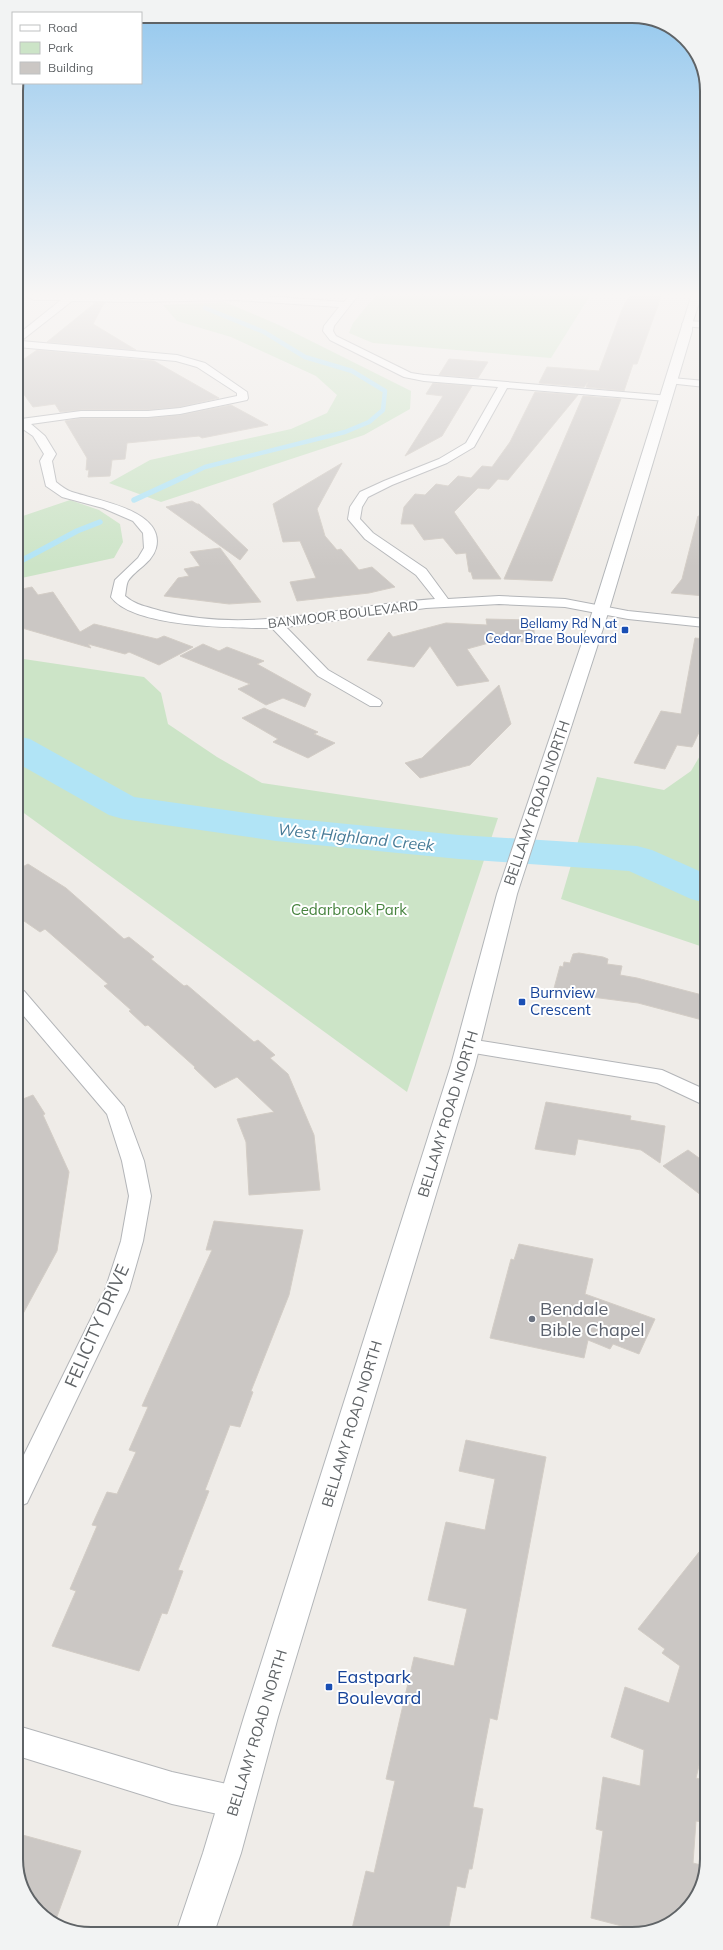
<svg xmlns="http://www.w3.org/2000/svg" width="723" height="1950" font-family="Mulish,sans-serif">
  <rect width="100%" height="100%" fill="#efece8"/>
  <!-- green -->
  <path fill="#cce4c7" d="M377,294H591L551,358L373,343L349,333L353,323Z
    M225,302L279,325L411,391L410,409L364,435L161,502L109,483L150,460L291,429L327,413L337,395L316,376L231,337L177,321L163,305Z
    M70,500L99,510L120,524L123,542L114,558L17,579V518Z
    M17,658L144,677L161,693L168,724L217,757L262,783L498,818L407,1092L17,808Z
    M701,754H705L706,948L561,899L597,777L664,790L691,771Z"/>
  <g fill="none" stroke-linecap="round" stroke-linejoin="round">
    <!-- stream-far1 -->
    <path stroke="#b1e4f6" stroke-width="4.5" d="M184,477L205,467L345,432L369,422L383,410L385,391L352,371L305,357L264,332L205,308"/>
    <!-- stream -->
    <path stroke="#b1e4f6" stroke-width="5.5" d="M134,500L186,476
      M17,563L77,531L100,522"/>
    <!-- river -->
    <path fill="#b1e4f6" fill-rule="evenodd" d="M17,736L30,739L134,797L276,817L459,835L637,846L652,850L706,874V903L691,899L629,871L459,859L276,841L123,819L109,815L17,763Z"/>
  </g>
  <!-- building -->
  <path fill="#cbc7c4" stroke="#d3cdc6" d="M631,294H662L637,364H633L624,391L586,387L588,382L584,387L539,383L547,367L599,371L623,307Z
    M95,303H104L93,324L136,350L47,342Z
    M37,350L154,361L219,398L180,407L148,410H81L60,412L55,404L33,407L23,393L17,395V364Z
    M449,359L488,362L478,378L439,375Z
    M433,383L472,386L442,436L405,456L443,396L426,394Z
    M535,392L578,395L508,480L498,479L489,489L478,488L454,512L501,579H473L471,572H469L466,553L456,554L443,538L424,540L413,524H401L404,507L415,494L425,495L436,484L448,486L458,476L471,478L482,466L492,467L510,442Z
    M583,396L621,399L552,581L504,579Z
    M231,405L268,425L202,438L199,436L127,443L125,459L112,460L110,476L88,477L89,470H86L87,458L65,421L81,418H148L180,415Z
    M342,463L317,509L325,536L337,550L341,549L359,570L372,567L395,587L369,593L297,601L290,582L316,578L300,541L283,542L273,504Z
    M192,501L197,504H199L248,550L240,560L166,507Z
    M698,516L705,517V596L671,593L682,579Z
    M220,548L261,602L229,604L164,596L178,578L189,576L184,569L200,566L190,552Z
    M32,587L38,595L53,592L80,632L94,624L157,639L164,636L193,647L159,665L129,652L125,654L88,644L91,648L22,628L17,624V590Z
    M486,619L533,620L535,642L496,641L467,649L489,681L457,686L430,646L414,667L367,660L389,632L393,637L446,623L487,625Z
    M695,638L705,639V720L692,747L677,745L665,769L634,763L661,711L681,714Z
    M203,644L219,651L227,647L264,661L257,664L311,694L305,707L283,698L266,705L238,689L250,684L180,656Z
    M499,685L511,724L470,765L420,778L405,763L422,758Z
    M264,708L318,732L314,734L335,743L308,758L273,742L278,739L242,718Z
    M28,864L66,888L124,939L129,937L154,957L151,959L184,986L187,985L254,1042L258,1040L275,1055L270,1058L288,1074L314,1135L320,1190L249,1195L246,1142L237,1119L274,1112L237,1077L215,1088L194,1068L195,1067L148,1025L145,1026L129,1011L131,1010L104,986L108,984L45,929L40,932L24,921H17V870Z
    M579,953L603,957L608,959L607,964L622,966L620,975L637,978L706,996V1021L638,1003L553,992L560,966L563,967L564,962L570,963L573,954Z
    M33,1095L45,1114L43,1115L69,1172L57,1251L18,1323V1101Z
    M546,1102L631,1116L630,1120L665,1126L660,1163L641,1150L578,1139L575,1155L535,1149Z
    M688,1150L706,1163V1199L663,1166Z
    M214,1221L303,1230L289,1295L251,1391L253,1392L240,1427L230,1425L205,1490L209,1491L178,1570L183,1571L167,1614L162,1613L139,1671L52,1646L76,1591L70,1589L97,1526L92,1525L107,1492L117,1494L136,1452L129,1450L148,1407L142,1406L212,1250H206Z
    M519,1244L593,1259L585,1294L655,1319L639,1354L613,1344L610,1349L588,1340L584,1358L490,1338L511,1259L514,1260Z
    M466,1440L546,1457L497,1720L490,1718L473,1807L483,1809L472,1869H469L465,1888L457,1886L448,1932L351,1933L366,1871L374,1873L395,1781L386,1779L414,1657L454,1666L467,1609L428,1600L446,1522L485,1530L495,1479L459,1471Z
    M707,1542V1733L696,1778L707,1781V1823L696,1821L693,1863L705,1866L692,1905L652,1931H641L591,1918L603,1831L596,1829L603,1777L640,1786L644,1750L611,1737L625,1687L669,1703L680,1666L662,1653L665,1649L638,1629Z
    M19,1834L81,1851L55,1922L45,1918L19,1879Z"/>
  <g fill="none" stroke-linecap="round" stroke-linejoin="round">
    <defs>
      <path id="street" d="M23,294L135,296L239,294L344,302L350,294H359L334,326L333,331L336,336L411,373L424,375L670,396L671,398L670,400L666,401L507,388L474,447L447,463L392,485L368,497L362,507L360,519L373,533L426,569L448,599L499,596L565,599L628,611L705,619V627L628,619L565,607L499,604L426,608L286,627L328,670L380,700L382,703L380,706H370L318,676L272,628C237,628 133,628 111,597L115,580L138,558L144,548L143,533L133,521L103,508L62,497L46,486L40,461L44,454L33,436L17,425V418L21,419L81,411H148L180,408L237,396V393L197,367L176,361L17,347L16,336L61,300H34ZM237,300L339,307L324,326L323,331L330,340L404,377L424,381L498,387L466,443L439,459L384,481L360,492L350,507L348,519L365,539L416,575L435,599C342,605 254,635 161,611C148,607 135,605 125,596C126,592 126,585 128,581C136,569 152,563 156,548C166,510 95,500 72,492C66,490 61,486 56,482L52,461L56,454L45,436L31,424L81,417H148L180,414L247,400L248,398L247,392L205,363L177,355L21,341L72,301L135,302Z
        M687,321L705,322V328L684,326L682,324L684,322Z
        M672,378L705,381V387L668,383L667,381L668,379Z
        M17,989L24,991L124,1107L144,1161L151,1196L143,1241L129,1290L27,1503L18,1507V1467L105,1290L121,1241L129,1196L122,1161L107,1114L17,1008Z
        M469,1039L662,1070L706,1090V1106L657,1083L462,1051L459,1046L462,1041Z
        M18,1726L172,1772L236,1786L247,1791L252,1802L247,1813L236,1818L172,1804L18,1756Z"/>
      <path id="secondary" d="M692,294H702L692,324V331L609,610L517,894L475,1065L278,1717L241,1853L214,1933H176L203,1853L244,1717L451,1065L497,894L593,610Z"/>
    </defs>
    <!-- street casing -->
    <use href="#street" stroke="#b3b5b8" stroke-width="2"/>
    <!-- secondary casing -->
    <use href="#secondary" stroke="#b2b5b8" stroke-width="2"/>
    <!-- street -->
    <use href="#street" fill="#fff" fill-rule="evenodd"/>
    <!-- secondary -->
    <use href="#secondary" fill="#fff" fill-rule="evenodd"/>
  </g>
  <!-- sky -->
  <linearGradient id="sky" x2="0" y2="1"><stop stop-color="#92c7ee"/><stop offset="0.52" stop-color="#f8f6f5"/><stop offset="1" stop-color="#f8f6f5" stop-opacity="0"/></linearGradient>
  <rect width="723" height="567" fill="url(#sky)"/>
  <!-- markers -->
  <g fill="#1a4fb4" stroke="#fff" stroke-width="1.5">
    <rect x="621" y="626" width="8" height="8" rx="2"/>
    <rect x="518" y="998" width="8" height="8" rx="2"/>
    <rect x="325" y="1683" width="8" height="8" rx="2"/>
  </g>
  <circle fill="#6b7280" stroke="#fff" stroke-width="1.5" cx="532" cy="1319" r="4"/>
  <g text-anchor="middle" stroke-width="4" stroke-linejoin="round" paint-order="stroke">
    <!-- far-street labels -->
    <g font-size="13" fill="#5f6366" stroke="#fff">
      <text transform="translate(343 614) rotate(-7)" y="5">BANMOOR BOULEVARD</text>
    </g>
    <!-- far-transit labels -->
    <g font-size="13" fill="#164399" stroke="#fff" text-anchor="end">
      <text x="617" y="628">Bellamy Rd N at<tspan x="617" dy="15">Cedar Brae Boulevard</tspan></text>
    </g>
    <!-- street labels -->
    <g font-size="15" fill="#5f6366" stroke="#fff">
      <text transform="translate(537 803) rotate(-71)" y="5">BELLAMY ROAD NORTH</text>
      <text transform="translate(448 1114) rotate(-73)" y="5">BELLAMY ROAD NORTH</text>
      <text transform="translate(352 1424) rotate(-73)" y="5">BELLAMY ROAD NORTH</text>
      <text transform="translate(257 1733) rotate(-73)" y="5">BELLAMY ROAD NORTH</text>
    </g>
    <!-- park labels -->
    <g font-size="15" fill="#488440" stroke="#fff">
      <text x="349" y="915">Cedarbrook Park</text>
    </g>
    <!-- transit labels -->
    <g font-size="15" fill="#164399" stroke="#fff" text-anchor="start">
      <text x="530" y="998">Burnview<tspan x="530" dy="17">Crescent</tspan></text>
    </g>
    <!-- water labels -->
    <g font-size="16" font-style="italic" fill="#477b97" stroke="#fff">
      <text transform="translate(356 837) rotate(6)" y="6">West Highland Creek</text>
    </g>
    <!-- near-worship labels -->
    <g font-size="18" fill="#5b616d" stroke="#fff" text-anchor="start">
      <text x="540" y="1315">Bendale<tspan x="540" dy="21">Bible Chapel</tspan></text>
    </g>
    <!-- near-street labels -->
    <g font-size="18" fill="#5f6366" stroke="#fff">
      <text transform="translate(97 1326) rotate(-66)" y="6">FELICITY DRIVE</text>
    </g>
    <!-- near-transit labels -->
    <g font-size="18" fill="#164399" stroke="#fff" text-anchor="start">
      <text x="337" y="1683">Eastpark<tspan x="337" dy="21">Boulevard</tspan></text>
    </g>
  </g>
  <!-- crop -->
  <path d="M0 0H723V1950H0ZM91 23H632A68 68 0 0 1 700 91V1859A68 68 0 0 1 632 1927H91A68 68 0 0 1 23 1859V91A68 68 0 0 1 91 23Z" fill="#f2f3f3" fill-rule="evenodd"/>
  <path fill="none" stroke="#5f6366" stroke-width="2" d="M91 23H632A68 68 0 0 1 700 91V1859A68 68 0 0 1 632 1927H91A68 68 0 0 1 23 1859V91A68 68 0 0 1 91 23Z"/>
  <!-- legend -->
  <rect x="12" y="12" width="130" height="72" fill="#ffffff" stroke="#bfc1c2"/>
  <rect x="20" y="25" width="20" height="6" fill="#ffffff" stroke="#bfc1c2"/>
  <text x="48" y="32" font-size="12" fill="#5f6366">Road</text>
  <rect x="20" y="42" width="20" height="12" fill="#cce4c7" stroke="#bfc1c2"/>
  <text x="48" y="52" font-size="12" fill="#5f6366">Park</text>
  <rect x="20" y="62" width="20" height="12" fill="#cbc7c4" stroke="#bfc1c2"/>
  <text x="48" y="72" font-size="12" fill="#5f6366">Building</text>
</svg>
